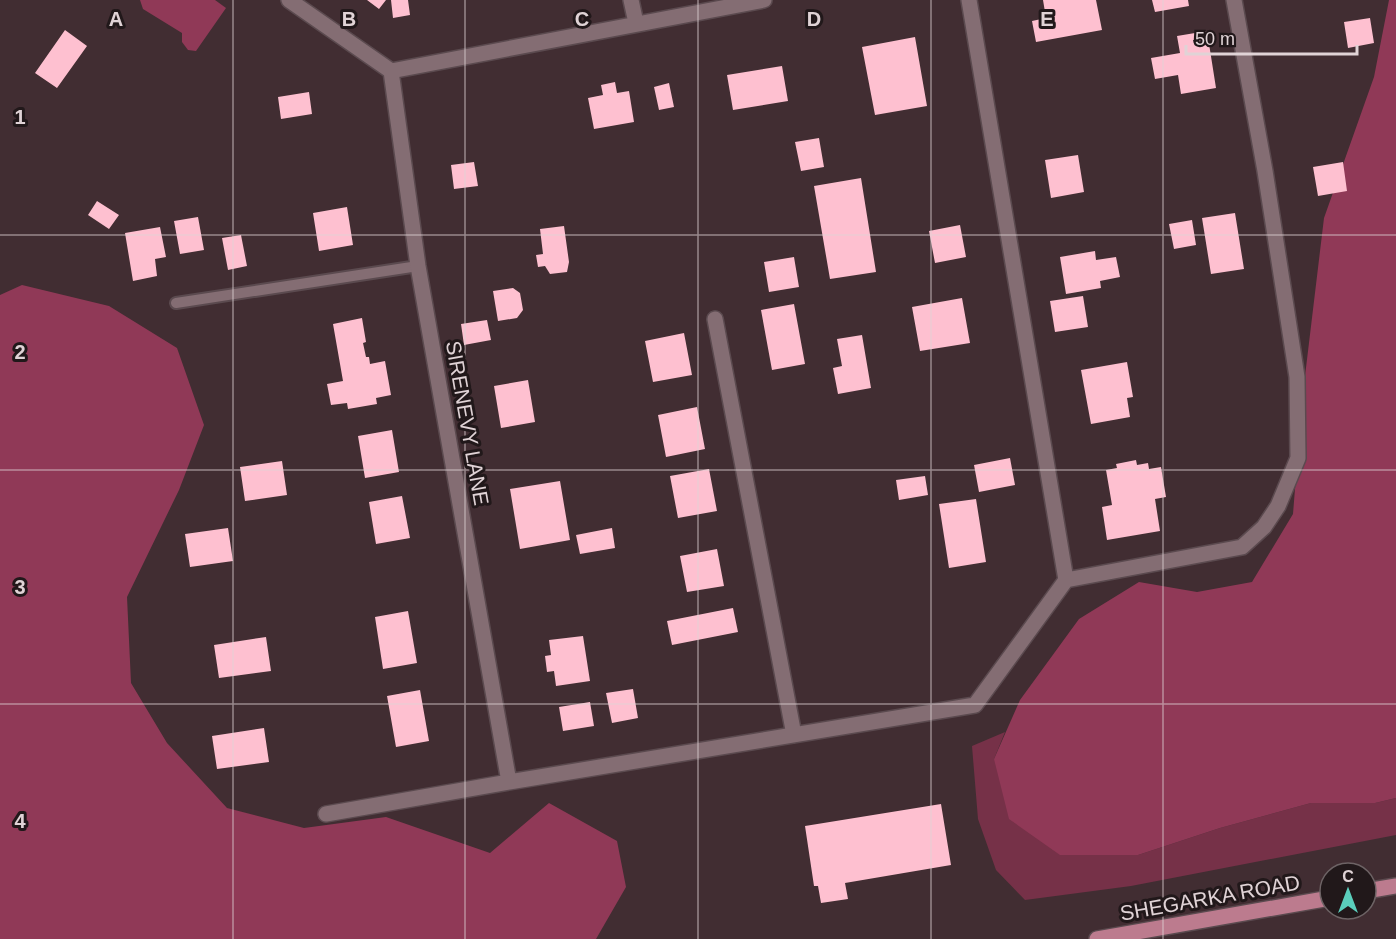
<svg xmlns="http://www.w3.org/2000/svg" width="1396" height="939" font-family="Helvetica,sans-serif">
  <rect width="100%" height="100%" fill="#412d32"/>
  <!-- green -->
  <path fill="#763148" d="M1005,732L994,759L1138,855L1220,828L1311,803H1375L1396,798V835L1131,886L1025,900L996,870L978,819L972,746Z"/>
  <!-- forest -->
  <path fill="#903957" d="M140,0H215L226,8L196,51L188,50L182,42V33L143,9Z
    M1389,0H1396V798L1375,803H1311L1220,828L1138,855H1060L1009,819L994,759L1020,700L1079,619L1139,582L1197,592L1252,582L1293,514L1302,401L1324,218L1374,77Z
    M22,285L109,306L177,348L204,425L179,490L127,597L131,683L167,743L227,808L304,828L386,817L490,853L549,803L617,841L626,887L596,939H0V295Z"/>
  <!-- building -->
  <path fill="#fec0d0" d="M367,0H386L379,9Z
    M391,0H408L410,15L393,18Z
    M1043,0H1096L1102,30L1036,42L1032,21L1046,18Z
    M1152,0H1188L1189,6L1155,12Z
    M1370,18L1374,43L1348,48L1344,22Z
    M65,30L87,46L57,88L35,73Z
    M1207,31L1216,88L1181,94L1178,75L1155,79L1151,58L1180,53L1177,36Z
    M915,37L927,106L875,115L862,47Z
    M782,66L788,101L733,110L727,75Z
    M615,82L617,93L629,91L634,122L594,129L588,98L603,95L601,85Z
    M669,83L674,107L659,110L654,87Z
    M309,92L312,114L281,119L278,97Z
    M819,138L824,167L801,171L795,142Z
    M1078,155L1084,192L1051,198L1045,160Z
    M474,162L478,186L454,189L451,165Z
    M1343,162L1347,191L1318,196L1313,167Z
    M861,178L876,272L830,279L814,186Z
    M97,201L119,215L109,229L88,215Z
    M347,207L353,245L319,251L313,213Z
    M1235,213L1244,269L1211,274L1202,218Z
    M198,217L204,250L180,254L174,221Z
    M1192,220L1196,245L1174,249L1169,224Z
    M960,225L966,257L935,263L929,231Z
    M564,226L569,262L567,272L550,274L545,266L538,267L536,255L543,254L540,229Z
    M160,227L166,257L155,259L157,276L133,281L125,233Z
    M241,235L247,266L228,270L222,238Z
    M1095,251L1096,260L1116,257L1120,277L1100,281L1101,288L1066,294L1060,257Z
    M794,257L799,287L769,292L764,262Z
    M513,288L520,293L523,310L517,318L498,321L493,291Z
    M1083,296L1088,327L1055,332L1050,301Z
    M962,298L970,343L920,351L912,307Z
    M794,304L805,364L772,370L761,310Z
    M362,318L366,342L363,343L366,357H369L370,364L385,361L391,395L376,398L377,404L348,409L347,403L331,405L327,384L343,381L333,324Z
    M487,320L491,340L464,345L461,324Z
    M684,333L692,375L653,382L645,341Z
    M862,335L871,388L838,394L833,368L842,366L837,339Z
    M1127,362L1133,397L1127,398L1130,417L1091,424L1081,370Z
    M528,380L535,422L501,428L494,386Z
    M697,407L705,449L666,457L658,415Z
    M392,430L399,472L365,478L358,436Z
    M1010,458L1015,485L979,492L974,465Z
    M1136,460L1137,465L1148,463L1149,469L1161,467L1166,497L1155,499L1160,531L1107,540L1102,507L1112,505L1106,470L1117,468L1116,464Z
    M282,461L287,495L245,501L240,467Z
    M709,469L717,511L678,518L670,476Z
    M925,476L928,495L899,500L896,480Z
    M560,481L570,540L520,549L510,489Z
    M402,496L410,538L376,544L369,502Z
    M976,499L986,562L949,568L939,504Z
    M228,528L233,561L190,567L185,534Z
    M612,528L615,548L580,554L576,535Z
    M717,549L724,586L687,592L680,556Z
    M733,608L738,632L672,645L667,621Z
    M408,611L417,663L383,669L375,617Z
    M583,636L590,681L556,686L554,671L547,672L545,656L551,655L549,640Z
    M266,637L271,671L219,678L214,645Z
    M633,689L638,718L612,723L606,693Z
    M420,690L429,741L396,747L387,696Z
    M590,702L594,726L563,731L559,707Z
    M264,728L269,762L217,769L212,736Z
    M941,804L951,865L845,883L848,899L821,903L818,886H814L805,826Z"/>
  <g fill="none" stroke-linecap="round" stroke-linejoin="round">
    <defs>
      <path id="lane" d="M176,303L418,266"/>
      <path id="street" d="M289,0L391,71L764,0
        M631,0L636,23
        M969,0L1066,580
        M391,71L418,266L509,782
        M715,319L794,735
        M326,814L509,782L975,705L1066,580L1242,547L1264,527L1278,506L1298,458L1297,377L1265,171L1234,0"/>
      <path id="primary" d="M1366,891L1396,886
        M1097,939L1330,898"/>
    </defs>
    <!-- lane casing -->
    <use href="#lane" stroke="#5b4a4f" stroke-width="14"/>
    <!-- street casing -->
    <use href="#street" stroke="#5b4a4f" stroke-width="18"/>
    <!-- primary casing -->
    <use href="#primary" stroke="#5b4a4f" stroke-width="18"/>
    <!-- lane -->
    <use href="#lane" stroke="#846d73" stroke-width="10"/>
    <!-- street -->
    <use href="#street" stroke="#846d73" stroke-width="15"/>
    <!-- primary -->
    <use href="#primary" stroke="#bc7b8e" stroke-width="15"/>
  </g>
  <!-- grid -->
  <path fill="none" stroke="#e0d3d6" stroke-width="1.5" stroke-opacity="0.55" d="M233,0V939M465,0V939M698,0V939M931,0V939M1163,0V939M0,235H1396M0,470H1396M0,704H1396"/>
  <g text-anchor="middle" stroke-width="6" stroke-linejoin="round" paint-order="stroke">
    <!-- street labels -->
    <g font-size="21" fill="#e0d3d6" stroke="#21181a">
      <text transform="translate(467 423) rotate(80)" y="7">SIRENEVY LANE</text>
      <text transform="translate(1210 898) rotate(-10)" y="7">SHEGARKA ROAD</text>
    </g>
  </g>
  <g font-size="20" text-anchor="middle" font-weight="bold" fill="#e0d3d6" stroke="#21181a" stroke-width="6" stroke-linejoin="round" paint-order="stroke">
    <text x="116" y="26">A</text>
    <text x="349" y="26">B</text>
    <text x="582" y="26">C</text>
    <text x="814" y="26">D</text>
    <text x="1047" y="26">E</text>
    <text x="20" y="124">1</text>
    <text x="20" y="359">2</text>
    <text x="20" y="594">3</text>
    <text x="20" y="828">4</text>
  </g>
  <!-- north arrow -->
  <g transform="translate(1348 891)"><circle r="28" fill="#21181a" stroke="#6d6365" stroke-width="1.5"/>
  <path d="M0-4.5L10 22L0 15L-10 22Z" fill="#5bcebc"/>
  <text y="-9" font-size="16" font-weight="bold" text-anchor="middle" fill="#e0d3d6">С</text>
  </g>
  <!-- scale -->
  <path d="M1186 45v9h171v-9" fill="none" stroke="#e0d3d6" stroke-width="3"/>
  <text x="1195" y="45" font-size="18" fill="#e0d3d6" stroke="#21181a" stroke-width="4.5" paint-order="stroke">50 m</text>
</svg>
